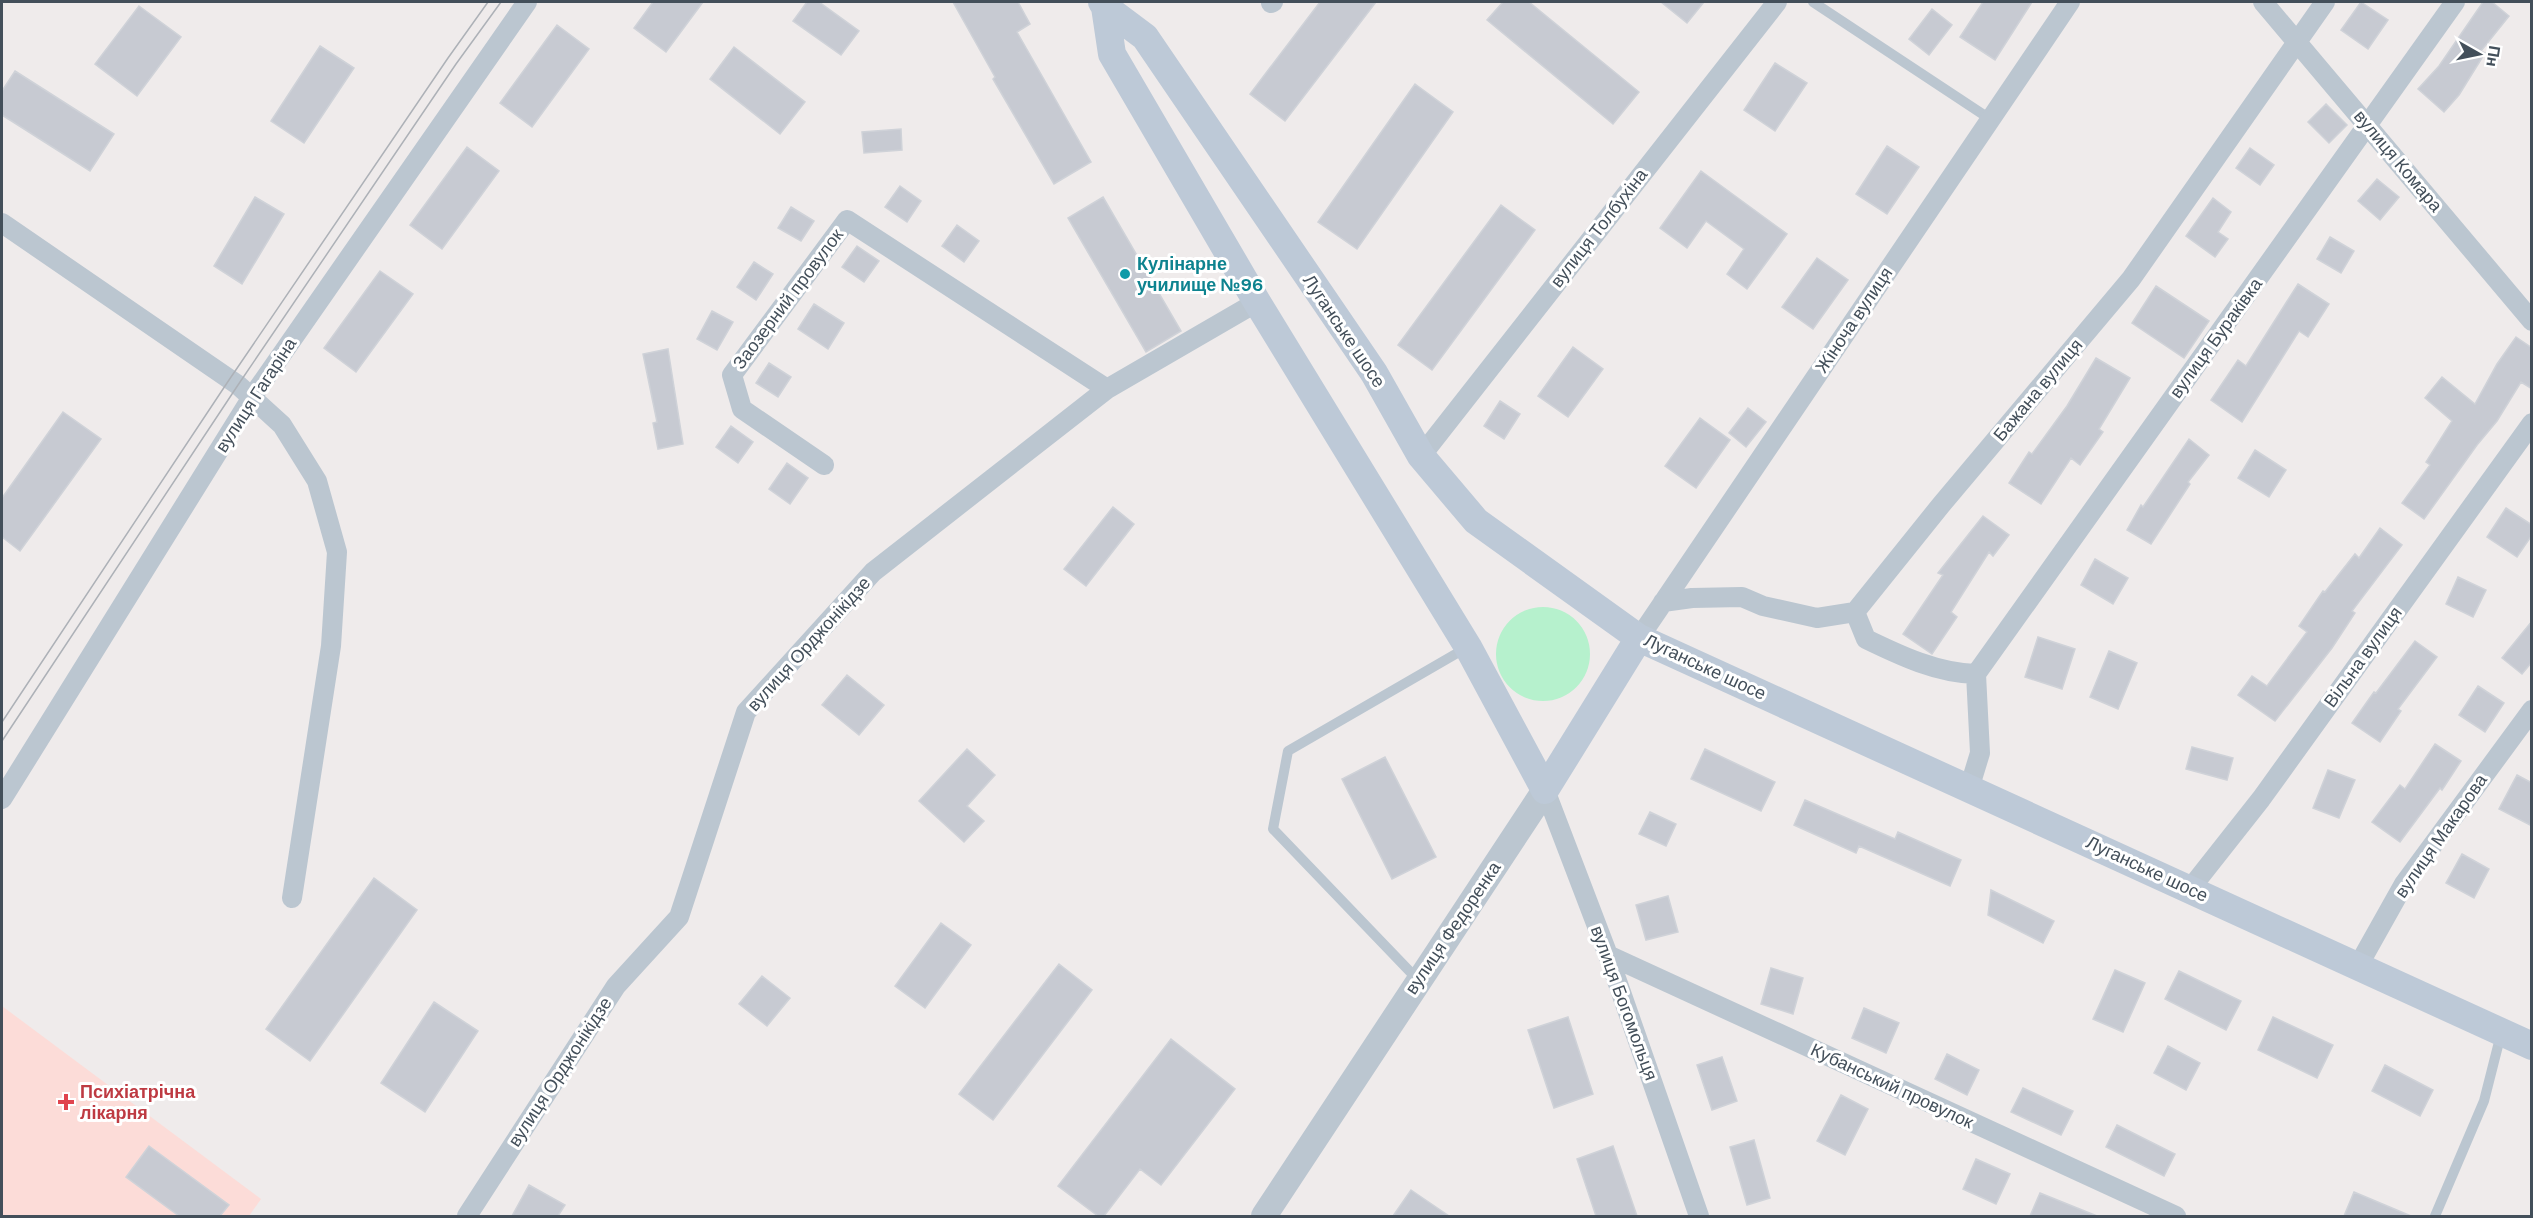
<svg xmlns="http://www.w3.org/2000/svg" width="2533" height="1218" font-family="'DM Sans',sans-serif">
  <rect width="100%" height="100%" fill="#efebeb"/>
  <!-- medical -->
  <path fill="#fcdcd8" d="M2,1006L261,1199L249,1216H2Z"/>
  <!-- green -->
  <path fill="#b6f1cd" d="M1496 654a47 47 0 1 1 94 0a47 47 0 1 1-94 0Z"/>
  <!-- building -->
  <path fill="#c7cad2" stroke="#cfd2d8" stroke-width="1.5" d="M653,2H703L666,52L634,28Z
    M807,2H819L859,31L841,55L793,21Z
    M953,2H1018L1030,24L1017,32L1091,162L1054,184L993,79L995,77Z
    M1320,2H1376L1285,121L1250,94Z
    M1503,2H1529L1639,92L1613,124L1487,20Z
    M1661,2H1704L1687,23Z
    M1983,2H2032L1995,60L1960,37Z
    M2361,2L2388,20L2368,49L2341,30Z
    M2483,2H2492L2509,16L2481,51L2485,53L2459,95L2444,112L2418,89L2439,66Z
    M139,6L181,37L137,96L95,64Z
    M1932,9L1952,25L1929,55L1909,39Z
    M557,25L589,49L532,127L500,103Z
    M320,46L354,68L304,143L271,121Z
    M734,47L805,102L780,134L710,79Z
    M1775,63L1807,83L1775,131L1744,110Z
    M15,71L114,134L90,171L2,115V91Z
    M1415,84L1453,112L1357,249L1318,222Z
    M2326,104L2347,125L2329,143L2308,122Z
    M901,129L902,150L864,153L862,132Z
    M1887,146L1919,167L1887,214L1856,194Z
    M467,147L499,171L442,249L410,225Z
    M2250,148L2274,165L2260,185L2236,168Z
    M1701,171L1787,234L1747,289L1727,274L1744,249L1706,221L1687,248L1660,228Z
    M2377,179L2399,197L2380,220L2358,201Z
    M900,186L921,201L907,222L885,207Z
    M255,197L284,214L242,284L214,266Z
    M1103,197L1181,331L1146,352L1068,218Z
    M2213,198L2231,212L2218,232L2228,239L2215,257L2186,236Z
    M1501,205L1535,230L1432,370L1398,345Z
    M791,207L814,221L801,241L778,228Z
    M957,225L979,241L964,262L942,246Z
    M2330,237L2354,251L2341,273L2317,259Z
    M857,246L879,261L864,282L842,267Z
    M1817,258L1848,280L1813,329L1782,307Z
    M754,262L773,274L756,300L737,287Z
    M380,271L413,294L356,372L324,348Z
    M2298,284L2329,304L2308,337L2299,331L2242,422L2211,400L2238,360L2246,366Z
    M2156,286L2209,321L2184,358L2132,323Z
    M814,304L844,323L828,349L798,329Z
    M712,311L733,322L717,350L697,339Z
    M2516,337L2532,348V389L2521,382L2497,421L2477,445L2424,519L2402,503L2430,465L2426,462L2452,421L2425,398L2442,377L2475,404L2497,364Z
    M1573,347L1603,369L1568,417L1538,396Z
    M668,349L683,444L658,449L653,423L657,422L643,354Z
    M2096,358L2130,378L2099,429L2103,432L2080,465L2071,458L2041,504L2009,483L2029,452L2032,454L2067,406Z
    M769,363L791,377L778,397L756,383Z
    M1500,401L1520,414L1504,439L1484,426Z
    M1748,408L1766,422L1746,447L1729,433Z
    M63,412L101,439L20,551L2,537V498Z
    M1700,418L1730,440L1696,488L1665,466Z
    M731,426L753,442L738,463L716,447Z
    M2189,439L2209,455L2188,482L2190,484L2151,544L2127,530L2141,505L2143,507Z
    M2255,450L2286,470L2269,497L2238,478Z
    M787,463L808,478L790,504L769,489Z
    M1113,507L1134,524L1086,586L1064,569Z
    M2506,508L2532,525V535L2517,557L2487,537Z
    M1983,516L2009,535L1993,556L1989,552L1951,612L1957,617L1932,654L1903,634L1943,575L1938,573Z
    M2380,528L2402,545L2352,611L2355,613L2332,648L2275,721L2238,695L2252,676L2267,686L2307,632L2299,626L2323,591L2325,592L2355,554L2359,558Z
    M2095,559L2128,578L2113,604L2081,585Z
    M2458,577L2486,590L2473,617L2446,604Z
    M2532,621V662L2522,674L2502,658Z
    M2038,637L2075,649L2062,689L2025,677Z
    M2415,641L2437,657L2398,709L2401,711L2380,742L2352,723L2374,692L2376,693Z
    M2109,651L2137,663L2118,709L2090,697Z
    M847,675L884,705L859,735L822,705Z
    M2478,686L2504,703L2485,732L2459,715Z
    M2435,744L2461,761L2442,790L2440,788L2400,842L2372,822L2400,785L2405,789Z
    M2192,747L2233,758L2227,780L2186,769Z
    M967,749L995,775L967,806L984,821L964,842L919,801Z
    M1705,749L1775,782L1761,811L1691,779Z
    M1385,757L1436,857L1392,879L1342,779Z
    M2328,770L2355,780L2339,818L2313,808Z
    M2517,775L2532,783V826L2499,809Z
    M1805,800L1895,839L1898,832L1961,860L1950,886L1859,846L1856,853L1794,825Z
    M1650,812L1676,824L1666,846L1639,834Z
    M2462,854L2489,869L2474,898L2446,883Z
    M374,878L417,910L310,1061L266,1029Z
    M1991,890L2054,921L2043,943L1988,915Z
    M1668,896L1678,932L1646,940L1636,905Z
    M941,923L971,945L925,1008L895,986Z
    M1059,964L1092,990L993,1120L959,1094Z
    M1771,968L1803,978L1793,1014L1761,1004Z
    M2115,970L2145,983L2123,1032L2093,1019Z
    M2179,971L2241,1001L2226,1030L2165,999Z
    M762,976L790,998L767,1026L739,1004Z
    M434,1002L478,1031L425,1112L381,1083Z
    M1864,1008L1899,1023L1886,1053L1852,1038Z
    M1568,1017L1593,1094L1554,1108L1528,1030Z
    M2273,1017L2333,1045L2317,1078L2258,1050Z
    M1171,1039L1235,1089L1161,1185L1140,1169L1104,1216H1098L1058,1186Z
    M2168,1046L2200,1063L2186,1090L2154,1073Z
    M1947,1054L1979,1070L1967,1095L1935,1079Z
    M1722,1057L1737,1101L1712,1110L1697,1065Z
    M2385,1065L2433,1090L2420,1116L2372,1091Z
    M2023,1088L2073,1111L2061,1135L2011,1112Z
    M1841,1095L1868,1109L1845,1155L1817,1141Z
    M2117,1125L2175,1154L2164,1176L2106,1147Z
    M1754,1140L1770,1198L1747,1205L1730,1147Z
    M149,1146L229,1205L220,1216H179L126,1177Z
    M1613,1146L1637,1216H1596L1577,1159Z
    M1976,1159L2010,1174L1996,1204L1963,1189Z
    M529,1185L565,1205L558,1216H512Z
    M1411,1190L1449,1216H1393Z
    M2354,1192L2411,1216H2344Z
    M2040,1193L2097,1216H2030Z"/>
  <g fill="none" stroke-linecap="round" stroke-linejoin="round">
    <!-- service -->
    <path stroke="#bbc6d0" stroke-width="10" d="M1813,2L1990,119
      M1418,980L1273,829L1288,751L1466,648
      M2435,1216L2484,1101L2501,1034"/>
    <!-- minor -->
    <path stroke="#bbc6d0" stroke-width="20" d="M2263,2L2532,321
      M1271,3L1273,2
      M2,223L238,385L282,425L317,481L337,552L331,646L292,898
      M1421,456L1777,2
      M824,465L742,409L732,375L847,220L1107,389
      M1663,602L1692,598L1742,597L1763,606L1817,618L1855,612L1941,505L2131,279L2325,2
      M1855,612L1866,639C1901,656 1937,673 1976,674
      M1639,638L2070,2
      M1976,674L2455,2
      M1969,789L1980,753L1976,674
      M1545,790L1608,955L1699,1216
      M2,799L252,397L527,2
      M2190,889L2261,799L2532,423
      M1608,955L2176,1216
      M2358,966L2404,884L2532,710
      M467,1216L616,986L679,917L746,712L873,572L1107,389L1257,302"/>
    <!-- tertiary -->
    <path stroke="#bbc6d0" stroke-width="26" d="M1264,1216L1545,790"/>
    <!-- secondary -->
    <path stroke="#bdc9d7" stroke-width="28" d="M1102,2L1105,7L1145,37L1374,373L1421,456L1476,521L1639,638L2532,1046
      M1105,7L1112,54L1257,302L1468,647L1545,790L1639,638"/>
    <!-- tram -->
    <path stroke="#adb1b7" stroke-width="1.5" d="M2,722L229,380L448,58L488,2
      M2,741L238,385L456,64L501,2"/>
  </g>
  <!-- markers -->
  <circle fill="#0f9aa8" stroke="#fff" stroke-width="2" cx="1125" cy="274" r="6"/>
  <path fill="#e0444e" stroke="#fff" stroke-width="2" d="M63 1093h6v6h6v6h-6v6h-6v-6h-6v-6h6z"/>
  <g text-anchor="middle" stroke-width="6" stroke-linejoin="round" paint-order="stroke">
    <!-- street labels -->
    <g font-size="18" fill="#434f5a" stroke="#fff">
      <text transform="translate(2398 161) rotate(50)" y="6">вулиця Комара</text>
      <text transform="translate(1599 228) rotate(-52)" y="6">вулиця Толбухіна</text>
      <text transform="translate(788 299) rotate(-53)" y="6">Заозерний провулок</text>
      <text transform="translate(1854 320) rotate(-56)" y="6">Жіноча вулиця</text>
      <text transform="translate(1344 331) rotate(56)" y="6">Луганське шосе</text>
      <text transform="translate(2216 338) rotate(-54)" y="6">вулиця Бураківка</text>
      <text transform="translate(2038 390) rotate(-50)" y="6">Бажана вулиця</text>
      <text transform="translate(256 395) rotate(-57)" y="6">вулиця Гагаріна</text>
      <text transform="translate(809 644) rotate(-48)" y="6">вулиця Орджонікідзе</text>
      <text transform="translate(2363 657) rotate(-54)" y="6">Вільна вулиця</text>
      <text transform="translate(1705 667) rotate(25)" y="6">Луганське шосе</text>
      <text transform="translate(2441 836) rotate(-55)" y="6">вулиця Макарова</text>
      <text transform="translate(2147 869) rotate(25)" y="6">Луганське шосе</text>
      <text transform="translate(1453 928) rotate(-56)" y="6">вулиця Федоренка</text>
      <text transform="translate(1624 1003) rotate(70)" y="6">вулиця Богомольця</text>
      <text transform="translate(560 1072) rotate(-57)" y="6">вулиця Орджонікідзе</text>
      <text transform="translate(1892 1086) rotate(25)" y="6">Кубанський провулок</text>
    </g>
    <!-- culture labels -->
    <g font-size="18" font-weight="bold" fill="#0d838f" stroke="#fff" text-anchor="start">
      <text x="1137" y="270">Кулінарне<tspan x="1137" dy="21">училище №96</tspan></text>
    </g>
    <!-- health labels -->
    <g font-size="18" font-weight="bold" fill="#be3a42" stroke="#fff" text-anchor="start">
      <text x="80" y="1098">Психіатрічна<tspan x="80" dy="21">лікарня</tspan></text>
    </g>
  </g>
  <!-- border -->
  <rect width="2533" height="1218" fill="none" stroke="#434f5a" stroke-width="6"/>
  <!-- north arrow -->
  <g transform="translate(2479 54) rotate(99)" stroke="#ffffff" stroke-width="4.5" paint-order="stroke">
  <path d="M0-4.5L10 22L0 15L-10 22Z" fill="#434f5a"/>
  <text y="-9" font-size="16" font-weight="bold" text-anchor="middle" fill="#434f5a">Пн</text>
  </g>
</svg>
